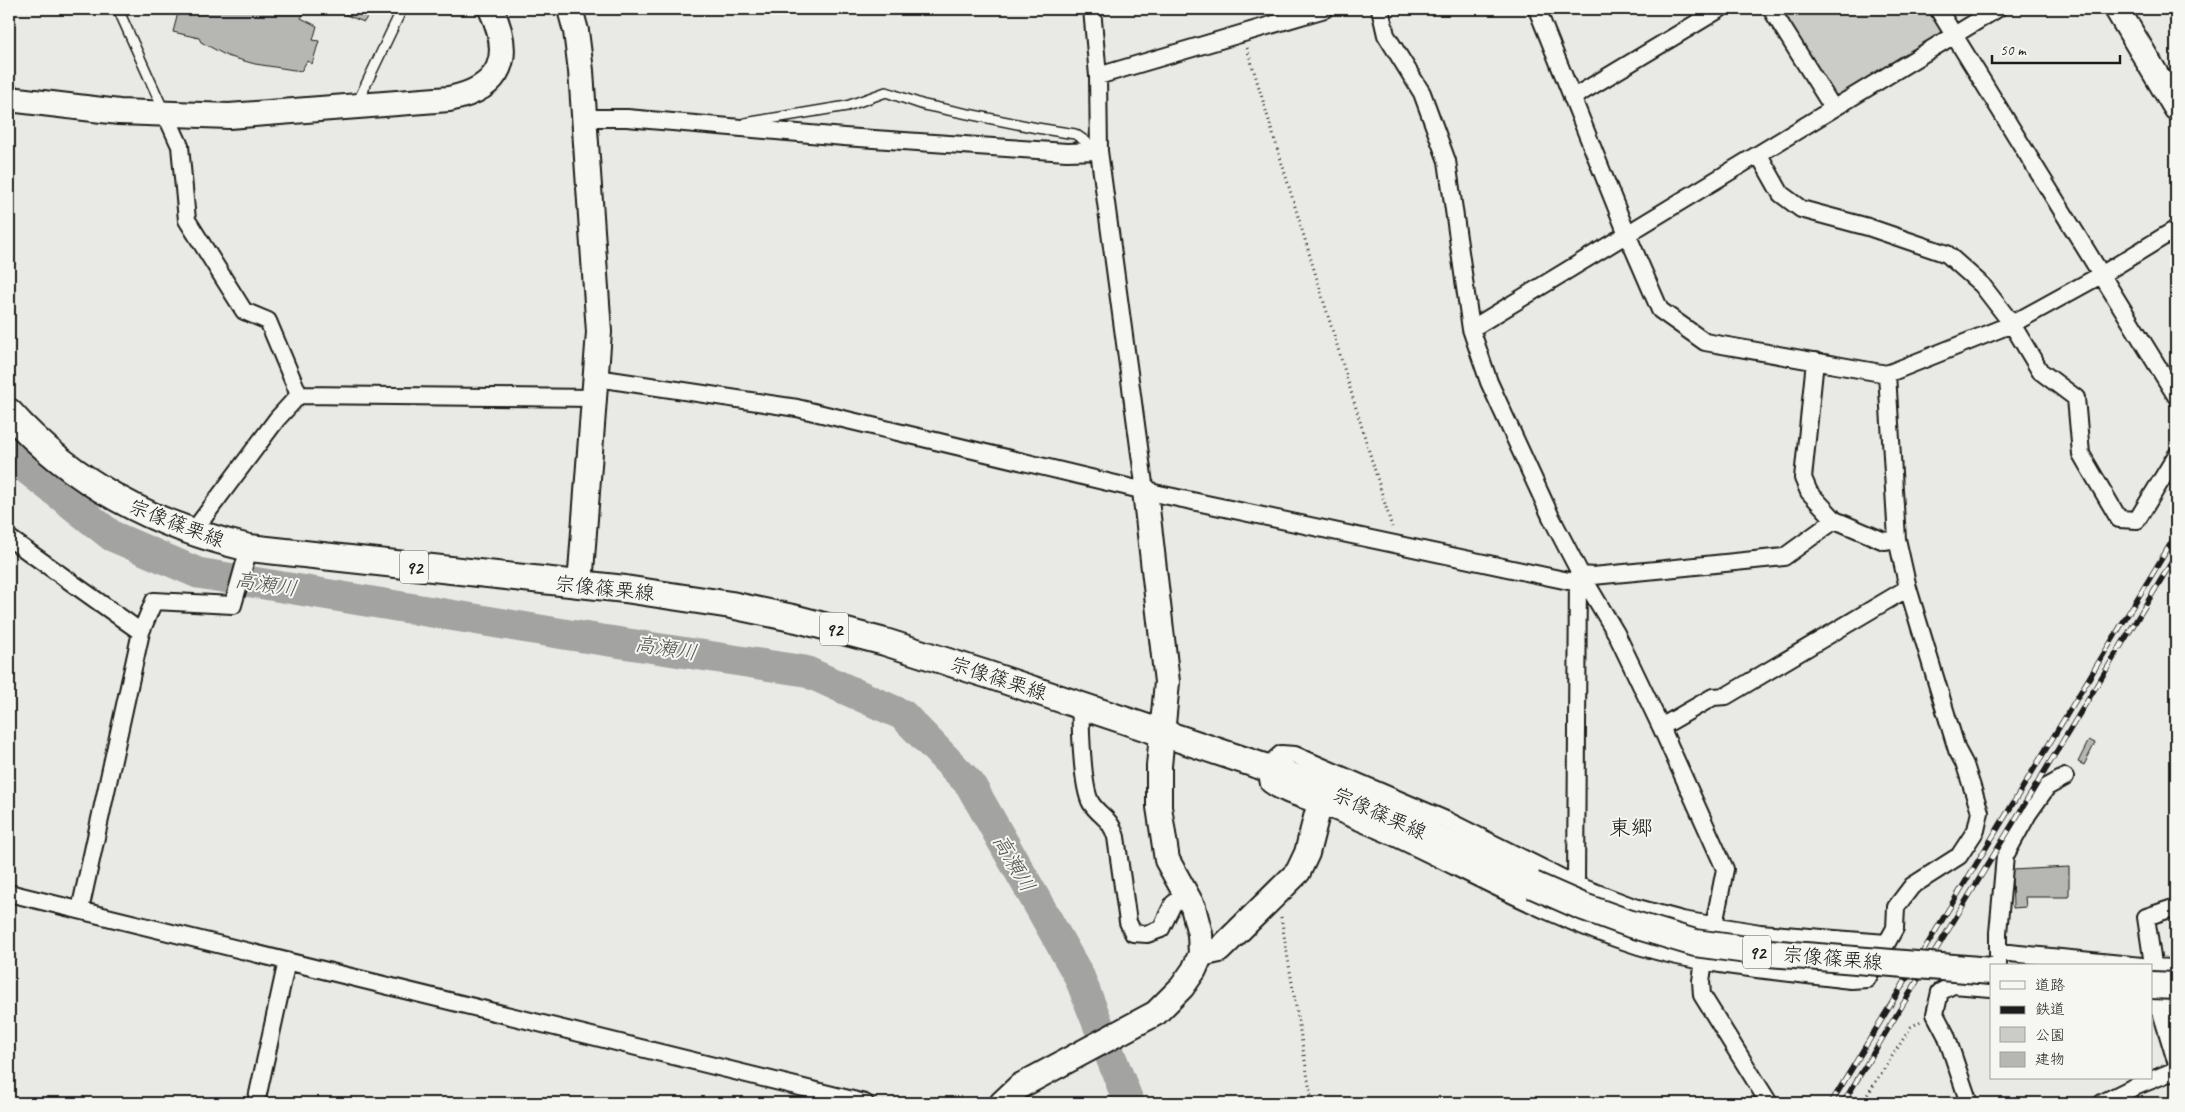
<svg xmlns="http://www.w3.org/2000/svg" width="2185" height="1112" font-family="Caveat,'Klee One',sans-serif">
  <rect width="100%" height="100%" fill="#e9e9e5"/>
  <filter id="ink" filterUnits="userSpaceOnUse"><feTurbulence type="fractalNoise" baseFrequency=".02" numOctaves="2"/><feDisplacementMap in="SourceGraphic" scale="10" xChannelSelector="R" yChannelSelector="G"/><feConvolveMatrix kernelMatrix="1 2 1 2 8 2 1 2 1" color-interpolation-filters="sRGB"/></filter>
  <g filter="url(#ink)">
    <!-- green -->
    <path fill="#cbcbc7" stroke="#747472" d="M1780,9H1930L1942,27L1938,37L1840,95L1830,94Z"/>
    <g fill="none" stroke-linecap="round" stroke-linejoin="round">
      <!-- river -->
      <path stroke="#a3a3a1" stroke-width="31" d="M9,450L26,468L112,536L198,573L570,635L805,671L903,715L970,784L1079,976L1129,1103"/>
    </g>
    <!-- building -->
    <path fill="#b6b6b3" stroke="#1c1c1c" d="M179,9H306L301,18L317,26L313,40L319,41L312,64L307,61L301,71L255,64L227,56L201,42L199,38L173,32Z
      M331,9H372L364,22Z
      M2089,740L2095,743L2084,765L2078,762Z
      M2069,867V897H2025L2026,907L2013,908L2012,870Z"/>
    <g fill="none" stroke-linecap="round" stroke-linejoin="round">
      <defs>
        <path id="lane" d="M118,9L164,111
          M357,103L402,9
          M745,123L847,106L886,92L924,105L1037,128L1075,134L1098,150"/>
        <path id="street" d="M1092,9L1098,76L1099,151L1145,491
          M1380,9L1386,35L1422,93L1447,161L1471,329L1489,382L1551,517L1578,569L1616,633L1661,727L1725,869L1714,925L1704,961L1701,981L1702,995L1769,1103
          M1537,9L1627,234L1660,310L1705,342L1887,374L2012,324L2101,275L2176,229
          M1771,9L1833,108
          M1938,9L2176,396
          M1098,76L1325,9
          M1572,98L1720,9
          M166,115L180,146L187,220L244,311L268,321L299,395
          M584,118H627L844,137L1067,152L1099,151
          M1759,155L1781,194L1801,209L1868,227L1947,254L1982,285L2012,324L2040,371L2076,398L2081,454L2119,519L2137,520L2176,456
          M1471,329L1997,9
          M1815,361L1803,478L1809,492L1835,520
          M597,378L797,408L1145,491L1578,583
          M192,533L277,419L299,395L595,398
          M9,538L141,632
          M1582,575L1593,576L1656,570L1784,557L1835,520L1884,541L1897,539
          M1081,705C1080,724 1082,788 1091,803C1100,817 1110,817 1116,837L1128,922L1133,933L1147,934L1161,929L1173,904L1185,895
          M1661,727L1713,697L1726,696L1908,588
          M1576,885L1578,572
          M9,893L865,1103
          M2176,907L2146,917L2159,1005L2176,1061
          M80,910L141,632L154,601L233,605L249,548
          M1886,943L1760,933L1682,920L1634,907L1576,885L1446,820L1295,755L1281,754L1266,767L1269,784C1285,796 1303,799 1321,806C1343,815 1365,824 1387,834C1470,872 1551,919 1639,946C1707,967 1781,971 1851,980L1867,979L1895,928L1896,907L1912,886L1959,856L1976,830L1980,812L1965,765L1957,750L1908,588L1897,539L1887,374
          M1999,952L2142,966
          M1998,966V933L2005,856L2028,814L2047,787L2065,777
          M2151,967L2176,968
          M2151,1005H2176
          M256,1103L287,961
          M1969,1103L1946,1035L1935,1014L1940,992L1953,985L1991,988
          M2102,1103L2132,1088L2176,1070"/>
        <path id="secondary" d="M570,9L576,31L581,71L599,332L580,585
          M2117,9L2176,108
          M9,99L119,112L229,116L449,99C503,88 513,56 491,9
          M1201,954L1219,950L1298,872L1307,853L1319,806
          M1002,1103L1020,1086L1156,1013L1182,987L1194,970L1201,954L1200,934L1193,907L1167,860L1159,807V766L1167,682L1145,491"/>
        <path id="primary" d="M9,412C72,483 157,527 249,548L625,589L731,605L797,619L885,642L989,675L1294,777L1359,801L1533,885"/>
      </defs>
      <!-- lane casing -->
      <use href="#lane" stroke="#1c1c1c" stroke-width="12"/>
      <!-- street casing -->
      <use href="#street" stroke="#1c1c1c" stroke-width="20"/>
      <!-- secondary casing -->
      <use href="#secondary" stroke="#1c1c1c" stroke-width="28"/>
      <!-- primary casing -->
      <use href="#primary" stroke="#1c1c1c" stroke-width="30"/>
      <!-- path -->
      <path stroke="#1c1c1c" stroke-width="3" stroke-dasharray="1 4" stroke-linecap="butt" d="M1247,48L1392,527
        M1281,917L1312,1103
        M1862,1103L1911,1027L1921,1021"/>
      <!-- lane -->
      <use href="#lane" stroke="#f6f6f2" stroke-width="9"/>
      <!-- street -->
      <use href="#street" stroke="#f6f6f2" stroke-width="16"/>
      <!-- secondary -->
      <use href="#secondary" stroke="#f6f6f2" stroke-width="24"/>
      <!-- primary -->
      <use href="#primary" stroke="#f6f6f2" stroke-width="26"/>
      <defs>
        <path id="rail" d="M1831,1103L2176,535
          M1843,1103L2176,555"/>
      </defs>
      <!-- rail casing -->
      <use href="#rail" stroke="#1c1c1c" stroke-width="5.5"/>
      <!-- rail -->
      <use href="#rail" stroke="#f6f6f2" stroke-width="4" stroke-dasharray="11" stroke-linecap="butt"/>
      <defs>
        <path id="primary-bridge" d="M1533,885L1581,906L1628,923L1695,943L1769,953L1991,971
          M2151,985L2176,986"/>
      </defs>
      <!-- primary-bridge casing -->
      <use href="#primary-bridge" stroke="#1c1c1c" stroke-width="30" stroke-linecap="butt"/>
      <!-- primary-bridge -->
      <use href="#primary-bridge" stroke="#f6f6f2" stroke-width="26"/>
    </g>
  </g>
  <g text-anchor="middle" stroke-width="4" stroke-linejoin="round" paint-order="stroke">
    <!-- shield labels -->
    <g fill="#f6f6f2" stroke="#5d5d5c" stroke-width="1">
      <rect x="400" y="550.5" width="28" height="33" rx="4"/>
      <rect x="820" y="612.5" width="28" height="33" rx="4"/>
      <rect x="1743" y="935.5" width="28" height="33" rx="4"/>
    </g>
    <g font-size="19" font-weight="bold" fill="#1c1c1c">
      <text x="414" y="574">92</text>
      <text x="834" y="636">92</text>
      <text x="1757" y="959">92</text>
    </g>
    <!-- street labels -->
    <g font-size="20" fill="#1c1c1c" stroke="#f6f6f2">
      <text transform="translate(177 523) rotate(21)" y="7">宗像篠栗線</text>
      <text transform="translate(605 588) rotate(6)" y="7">宗像篠栗線</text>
      <text transform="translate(999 678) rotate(18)" y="7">宗像篠栗線</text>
      <text transform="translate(1380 813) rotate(24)" y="7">宗像篠栗線</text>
      <text transform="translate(1833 958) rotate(5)" y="7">宗像篠栗線</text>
    </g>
    <!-- water labels -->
    <g font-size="21" font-style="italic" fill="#525251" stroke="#f6f6f2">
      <text transform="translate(266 584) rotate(9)" y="7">高瀬川</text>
      <text transform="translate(666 648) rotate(9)" y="7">高瀬川</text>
      <text transform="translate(1014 863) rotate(60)" y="7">高瀬川</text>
    </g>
    <!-- quarter labels -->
    <g font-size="22" fill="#1c1c1c" stroke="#f6f6f2">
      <text x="1631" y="835">東郷</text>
    </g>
  </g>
  <!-- margin -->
  <rect width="2185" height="1112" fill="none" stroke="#f6f6f2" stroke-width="30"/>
  <rect x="15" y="15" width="2155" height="1082" fill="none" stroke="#1c1c1c" stroke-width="2" filter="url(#ink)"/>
  <!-- legend -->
  <rect x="1990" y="964" width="162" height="115" fill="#f6f6f2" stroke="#9f9f9c"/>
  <rect x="2000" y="981" width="25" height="8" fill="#f6f6f2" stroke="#9f9f9c"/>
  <text x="2035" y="990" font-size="15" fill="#1c1c1c">道路</text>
  <rect x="2000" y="1006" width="25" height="8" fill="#1c1c1c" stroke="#9f9f9c"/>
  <text x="2035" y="1014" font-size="15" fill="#1c1c1c">鉄道</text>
  <rect x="2000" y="1027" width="25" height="15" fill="#cbcbc7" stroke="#9f9f9c"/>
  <text x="2035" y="1040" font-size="15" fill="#1c1c1c">公園</text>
  <rect x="2000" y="1052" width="25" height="15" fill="#b6b6b3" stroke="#9f9f9c"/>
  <text x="2035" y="1064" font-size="15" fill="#1c1c1c">建物</text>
  <!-- scale -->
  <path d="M1992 55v8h128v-8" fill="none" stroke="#1c1c1c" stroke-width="2.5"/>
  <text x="2000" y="55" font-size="15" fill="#1c1c1c" stroke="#f6f6f2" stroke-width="4" paint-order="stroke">50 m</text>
</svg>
